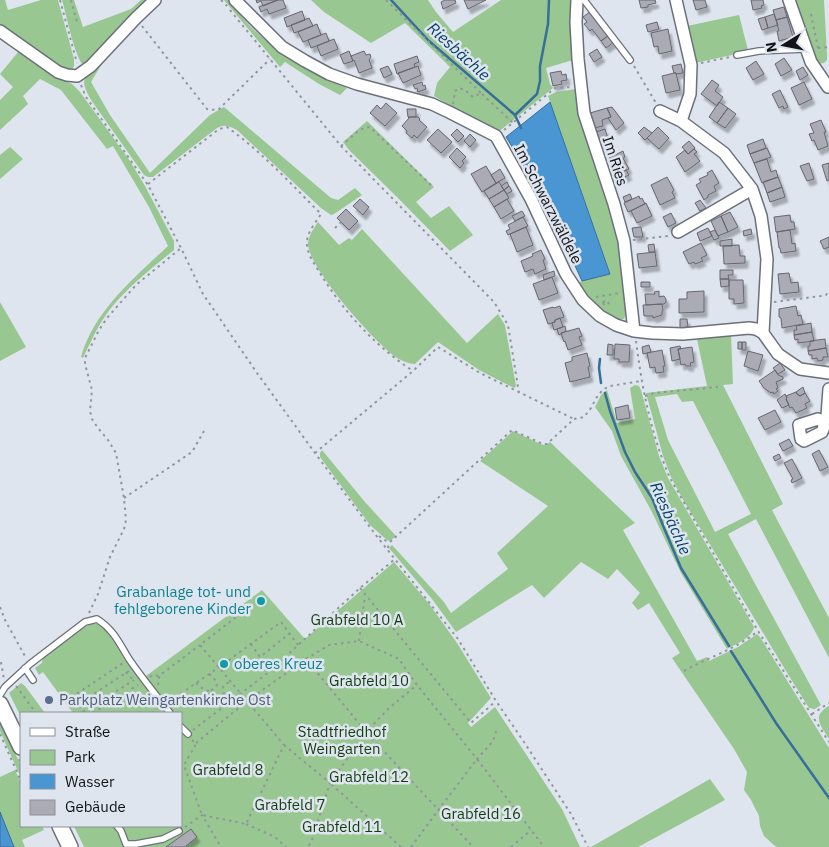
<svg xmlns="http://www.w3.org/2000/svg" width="829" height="847" font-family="'IBM Plex Sans',sans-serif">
  <defs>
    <filter id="shadow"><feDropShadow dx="3" dy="5" stdDeviation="1" flood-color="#0004"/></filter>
  </defs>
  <rect width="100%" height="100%" fill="#dfe5ef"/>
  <!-- green -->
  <path fill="#98c791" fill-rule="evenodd" d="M0,0H5L8,10L41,0H58L74,59V66L72,70L67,71L0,32Z
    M62,0H74L83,27L131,9L141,0H147L89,62L82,64C73,50 67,17 62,0Z
    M224,0H230C256,43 303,68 347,88L340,95L319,84L285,62L280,67Z
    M311,0H428L436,12L453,32L501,0H573V60L546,68L550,84L553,88L497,133L434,96L437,83L450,67L405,23L371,43L324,12Z
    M792,0H824L827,55V60L824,63L817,64Z
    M739,15L748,50L732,55L695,63L687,26Z
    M19,51L46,71L72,84L80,92L130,161L145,186L174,241V250C152,268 129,286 111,308C99,323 91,341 83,358L81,357C94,311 134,278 168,246L149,207L113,146L107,149L61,90L40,79L23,96L28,104L0,130V100L13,87L0,74Z
    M103,62L91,82L110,115L150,173L210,115L224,107L331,198L338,200L355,188L362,195L334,214L331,215L321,208L237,130C229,126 225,124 217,128L153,177H148L144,175L91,100C78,77 84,78 103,62Z
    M576,89L578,113L611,209L624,268L627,310L624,319H617L592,303L579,282L610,273L548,96L556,92Z
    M367,121L434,187L416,202L431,218L449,206L473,235L450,251L397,197L349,150L343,142Z
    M10,147L23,159L0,179V155Z
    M318,222L339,245L349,238L352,240L362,229L467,343L498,314L505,325L516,386L514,388L479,370L438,342L415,364C409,364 403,361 397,358C376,344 307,267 308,243C309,235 314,228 318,222Z
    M0,302L26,347L0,361Z
    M731,335L733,384L723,385L783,504L772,510L829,618V658L756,519L728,534L821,705L815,709L809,708L786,671L682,498L671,477L663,456L646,393L707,386L697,339ZM677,394L682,402L693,401L751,514L715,532L668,440L655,397Z
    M635,385L639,386L641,390L659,456L668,478L754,627C752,638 736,644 727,649L681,573L652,512L621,456L612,431L595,407L601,395L607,390L617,423L635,419L630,388Z
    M513,431L543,445H546L550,442L635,523L623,530L697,661L707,657L709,661L738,647L757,634L760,637L829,748V847H777L775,846L764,836L760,826L759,816L751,800L744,790L747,772L734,749L672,658L680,653L649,603L638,610L632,603L640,593L617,569L608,579L581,562L544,598L532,585L456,632L432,599L389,548L392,545L444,602L451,613L508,569L497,553L548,506L480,461Z
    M322,450L365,502L396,536L390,541L387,540L370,525L320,457V453Z
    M394,562L430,605L457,643L491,698L468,723L471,727L495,707L562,809L580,847H84L74,826H181V713H73L43,672L39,675L35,668L42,663L43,657L82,628L92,624H98L103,625L116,642L142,679L262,590L305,639Z
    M21,683L25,686L45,713H21V717L9,693Z
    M829,706V739C821,726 811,716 829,706Z
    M0,720L21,766V778L0,731Z
    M15,770L21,783V826H42L44,830L22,840L25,847H0V777Z
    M710,779L725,800L638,847H591Z"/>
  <!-- water -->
  <path fill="#4996d2" stroke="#386e9a" d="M550,102L610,274L582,281L543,196L506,137Z
    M0,812L14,847H0Z"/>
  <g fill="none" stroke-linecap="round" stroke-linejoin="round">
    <!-- stream -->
    <path stroke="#386e9a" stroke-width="2.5" d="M391,0L429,41L515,115L521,128
      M515,115L537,94L540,81V66L548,24L549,0
      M600,359L599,368L601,383
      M605,393L610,411L625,452L635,472L652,498L664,528L681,568L729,646
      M731,651L776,723L829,798"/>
  </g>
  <!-- building -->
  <path fill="#aaabb5" stroke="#666670" filter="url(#shadow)" d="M256,0H278L263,6L261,1L257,3Z
    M278,0H283L286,8L269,14L267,9L261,12L259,7Z
    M445,0H455L456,3L443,9L441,2Z
    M464,0H486L468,9Z
    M639,0H655L656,3L648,5V7L641,8Z
    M693,0H705L707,7L696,10Z
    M751,0H763L764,5L761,6L762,8L753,10Z
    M784,7L787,17L776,20L773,10Z
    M302,11L305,20L287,27L284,18Z
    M591,11L609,35L601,41L592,29L590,31L584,24L587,22L583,17Z
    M774,14L778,25L768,28L765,17Z
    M765,17L768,28L762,30L758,19Z
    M787,17L793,37L779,41L777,31H779L776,20Z
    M309,18L313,26L294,33L291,25Z
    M657,22L659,29L648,32L646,25Z
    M317,24L321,35L303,42L298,32Z
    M668,29L672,51L659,54L658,46L654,47L651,33Z
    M326,33L329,41L311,48L308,40Z
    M609,35L614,42L606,48L601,41Z
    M334,39L338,49L321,56L317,46Z
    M597,49L602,57L594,62L589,54Z
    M349,51L353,61L344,64L340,55Z
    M364,51L366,55L370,54L371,57L369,60L372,68L359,73L354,60L353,61L351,56Z
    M417,56L419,62L414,64L415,67L397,74L394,64Z
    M784,58L792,70L781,76L775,64Z
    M756,61L764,74L753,80L746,68Z
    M681,64L683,73L676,74V73H674L672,66Z
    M388,66L392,74L384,78L380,69Z
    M418,66L421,75L403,83L398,73Z
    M803,67L808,75L800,80L796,71Z
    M561,71L562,75L566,74L567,80L561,81L562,84L553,86L550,73Z
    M674,73H676L680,90L666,93L662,76Z
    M712,80L719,85L715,91L723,97L717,106L701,94Z
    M422,82L423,86L425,85L426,89L418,92L417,88L415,89L413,85Z
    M804,82L812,99L799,105L791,88Z
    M780,90L788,107L784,109L783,106L779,108L772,94Z
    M719,102L728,108L717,123L709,117Z
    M386,103L397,113L385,126L370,113L377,105L381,109Z
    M612,107L624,123L616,130L608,118L611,117L607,108Z
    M607,108L611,117L602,120L603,126L594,128L590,113Z
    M728,108L736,114L725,128L717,123Z
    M407,109H416V117H408Z
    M408,117H418L420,119L419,120L427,127L417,138L414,135L412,138L406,133L407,131L402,126L409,118Z
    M821,120L826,132H824L828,146L818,150L814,140L812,141L809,134L814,133L810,124Z
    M644,127L652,133L645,140L638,133Z
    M658,127L669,138L659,149L647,138Z
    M438,129L452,142L441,153L427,140Z
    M457,129L464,136L458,142L451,135Z
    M605,129L610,145L601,147L596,132Z
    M470,134L476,140L470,147L464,141Z
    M763,139L766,148L750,154L747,145Z
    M689,141L695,148L688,154L682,147Z
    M457,148L466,157L462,161L464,163L460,168L449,157Z
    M767,148L771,157L754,163L750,154Z
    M694,149L697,152L694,154L700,161L685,172L676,157L685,150L688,154Z
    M623,151L625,157L623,158L629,169L617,174L609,158Z
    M767,159L771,172L776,170L778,177L762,183L754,163Z
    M809,163L814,179L807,181L800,166Z
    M829,163V180L827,181L822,165Z
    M486,166L496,183L482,192L471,174Z
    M500,169L505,178L496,183L491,175Z
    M626,170L629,175L619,180L616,174Z
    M712,170L719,183L714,186L716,191L708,195V197L704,200L696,185L701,182L699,179L708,175L707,173Z
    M667,177L674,190L672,192L675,198L660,205L651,185Z
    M778,177L782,187L767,193L763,182Z
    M499,182L504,190L489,199L484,191Z
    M507,182L509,186L504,190L501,186Z
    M509,186L512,191L507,194L504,190Z
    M782,187L785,197L770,202L767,193Z
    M504,190L509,198L494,207L489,199Z
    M630,194L632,199L625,202L623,197Z
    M639,196L640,199L642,198L645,204L628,212L624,203Z
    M360,199L369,207L363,215L353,206Z
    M507,199L514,211L501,219L494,207Z
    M700,200L706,208L700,211L695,203Z
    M646,203L652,216L637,223L631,211Z
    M346,209L358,221L349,230L337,218Z
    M522,211L525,216L515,221L512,216Z
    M730,212L738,227L728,232L721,216Z
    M671,213L676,223L668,227L663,217Z
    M790,215L791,222H794L795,229L776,232L774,217Z
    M721,216L728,232L718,236L711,221Z
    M523,217L528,226L508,235L506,231L510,229L508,225Z
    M526,227L533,245L517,252L510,234Z
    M641,227L643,237H634L632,228Z
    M708,228L712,236L700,241L697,233Z
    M751,229L752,234L744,236L743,231Z
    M715,230L719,238L714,240L710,232Z
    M790,230L792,244L795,243L796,251L781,253L780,248H779L777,232Z
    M829,237V247L824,249L820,241Z
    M732,239V246H720V241Z
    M701,243L707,255L701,258L703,261L695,264L694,262L689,264L683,252Z
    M654,244L655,252H649L648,245Z
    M739,245L740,256H745V263L724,264L723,246Z
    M541,250L545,259L543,260L546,269L535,274L533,269L525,272L521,261L533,256L532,254Z
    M655,252L657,266L639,268L637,254Z
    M720,270H733V275H728L729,279H720Z
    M554,271L555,276L544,280L543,275Z
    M789,273L791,283L798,282L799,292L780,294L778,274Z
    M552,277L558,293L539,300L533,284Z
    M720,279H729V286L721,287Z
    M729,280H743L744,303L734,304V299H729Z
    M641,282H650V287H641Z
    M659,291V297L664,296L666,299V302L664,304L646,305L645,294H655L654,292Z
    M704,291V312L679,313V299H687V292Z
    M662,304L663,310L662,312V315L653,318V316H644L643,305Z
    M560,306L564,317L555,320V322L548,324L543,310L553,307L554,308Z
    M796,306L798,316L801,315L803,324L782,328L781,318L779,317V309Z
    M560,318L563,327L554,330L552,323L555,322V320Z
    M680,319H687L688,327L680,328Z
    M811,323L812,332L794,335V330H797L796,326Z
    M565,326L566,331L559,335L557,329Z
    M579,328L582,336L579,337L582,345L568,350L565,341L564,342L561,333Z
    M812,332L814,341L798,343V339L795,340L794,335Z
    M825,339L826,348L808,351V346H810V341Z
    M738,342H742V349H738Z
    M742,342H746V350H742Z
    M608,344L613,345V355H607Z
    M615,344L630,345L629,362H619V359H614Z
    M649,345L651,352L643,354L642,347Z
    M680,346L681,349H678L680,359L672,361L670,348Z
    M692,347L694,362L690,363L691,366H686L685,364L681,365L678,349Z
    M826,348L828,357H823V360L818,361L817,358L812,359V355H809L808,351Z
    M662,350L665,366H663L664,372L656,373L655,367L650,368L647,353Z
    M748,351L763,355L758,371L744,366Z
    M587,353L590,366L588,367L590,377L570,382L565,363L572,361V357Z
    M780,363L785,370L778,374L773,368Z
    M775,370L778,375L783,377V379L776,382L778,388L776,389L778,391L774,394L773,392L771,393L764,388L759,381Z
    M803,387L805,393L800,396L797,394L796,392Z
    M796,392L797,394L800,396L805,393L810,401L805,404L807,408L796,413L792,407L790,408L786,399L787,398L786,396Z
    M785,394L787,398L786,399L789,405L782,408L777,400Z
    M628,405L630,418L617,420L615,408Z
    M775,410L781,422L765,430L758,418Z
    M789,439L793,446L783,451L779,444Z
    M819,450L828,467L820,471L812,454Z
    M779,454L781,458L775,461L773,457Z
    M792,459L802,478L792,483L791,480L793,479L784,463Z
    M191,829L197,837L186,846L187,847H166Z"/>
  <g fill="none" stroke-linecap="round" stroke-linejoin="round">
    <defs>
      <path id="lane" d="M584,0L630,60
        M737,55L759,51L805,49
        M25,668L33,680
        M0,695L5,687L30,664L85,622L97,619C114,630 119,643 129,659C142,678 156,695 170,713
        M181,727L188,734
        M117,826L121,831L126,844
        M126,844H136L163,839L179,831"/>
      <path id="street" d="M235,0L282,47L305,61L329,74L357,84L432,104L449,112L496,136L531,199L566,274L583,300L600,316L616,325L634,331L652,333L683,334L749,328L756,329L763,333
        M577,0L576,22L578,59L584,113L614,204L624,241L634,331
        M676,0L691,65L690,94L681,121
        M789,0L811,62L828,87
        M0,31L58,72L67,75L77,76L91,66L136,18L155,0
        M660,111L681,121L724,153L752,189L761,216L767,259L763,333L778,354L800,369L829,373
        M678,232L752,189
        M823,422L818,419L799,425L801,439L804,441L822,432L824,427L823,422L827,416L829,389"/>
      <path id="secondary" d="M0,704L21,747
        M60,826L70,847"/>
    </defs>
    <!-- lane casing -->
    <use href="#lane" stroke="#6b7079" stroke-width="8"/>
    <!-- street casing -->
    <use href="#street" stroke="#6b7079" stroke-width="14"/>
    <!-- secondary casing -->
    <use href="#secondary" stroke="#6b7079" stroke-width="18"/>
    <!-- path -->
    <path stroke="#91959d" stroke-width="2" stroke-dasharray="2.5 4" stroke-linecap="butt" d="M60,0L77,63
      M71,0L78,25
      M221,0L227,6
      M386,0L481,93
      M230,10L341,146L494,302L508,325L519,393
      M811,14L818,48
      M142,26L207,109L211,110L219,109L270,59
      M818,48L829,47
      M701,63L730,57
      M634,66L656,103
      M81,85L86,97L148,185L181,248L203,294L257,373L315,453L375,534L458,639L496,701L524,742L571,814L588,847
      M453,104L455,91L459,88L465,90L473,97L481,93L513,123
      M504,130L555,88L572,87
      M341,146C350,139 359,127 370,127L432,186
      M148,184L219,129L227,127C262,152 291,184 321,214C316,222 308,231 307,241C306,253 314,263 320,273C343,311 375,346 413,371
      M335,228L341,222
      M633,240L668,236
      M596,297L620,293
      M603.5 303a2.5 2.5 0 1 1 5 0a2.5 2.5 0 1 1-5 0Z
      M774,302L821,296L826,295L829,291
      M636,341C642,388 651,435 670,478L758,631L829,742
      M645,396L654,393L718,387
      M315,453L413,371L438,347L480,373L574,419
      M124,498L192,452L204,431
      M379,536L389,543
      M388,548L389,543L512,430L543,444H547L574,419L584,417L591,408L598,395L604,389L610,386L641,381
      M360,588L471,723L496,701
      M0,607L5,620L26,658
      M89,613L98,594L110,557L124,529L126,520L124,498L116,453L108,440L98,428L92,419L90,411L92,390L85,364V358L99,330L107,318L136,285L181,248
      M359,641L365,596
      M251,644L260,657L289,634
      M306,659L329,645L359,641L399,659L417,685L477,759L493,741L497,729
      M1,662L4,679
      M684,671C709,657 736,649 758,631
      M126,672L133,680
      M209,674C213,677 216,680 217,685L210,692
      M150,677L153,675L159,676
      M196,683L200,687L210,692L212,697L216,701L221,700L224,695L223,687L229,682
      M158,685L159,676L200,645
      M16,686L36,713
      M170,701L218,668L281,622L298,645
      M78,704L129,671
      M83,712L134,680
      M84,713L72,697L123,663
      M93,713L138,685
      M151,713L157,709
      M812,714L829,703
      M193,730L269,672L360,588L395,559
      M0,734L21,781
      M192,740L196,744L184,765L202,815L246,824L284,745L247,701L306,659L366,732L473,847
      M196,743L247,701L200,645L236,617
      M284,745L330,783L312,840L308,847
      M19,759L21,764
      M246,824L275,837L286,847
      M185,827L202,815L221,847
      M401,847L330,783L366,732L389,708L417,685
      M411,847L439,809L477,759L544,847
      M511,847L531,830"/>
    <!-- lane -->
    <use href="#lane" stroke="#fff" stroke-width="5.5"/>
    <!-- street -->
    <use href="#street" stroke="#fff" stroke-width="11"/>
    <!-- secondary -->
    <use href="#secondary" stroke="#fff" stroke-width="15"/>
  </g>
  <!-- markers -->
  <g fill="#0f9aa8" stroke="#dfe5ef" stroke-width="2">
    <circle cx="261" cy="601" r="5"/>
    <circle cx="224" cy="664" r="5"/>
  </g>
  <circle fill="#5c6f8a" stroke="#dfe5ef" stroke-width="2" cx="49" cy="700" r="5"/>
  <g text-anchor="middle" stroke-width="5" stroke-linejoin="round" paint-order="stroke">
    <!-- street labels -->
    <g font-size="15" fill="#101216" stroke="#dfe5ef">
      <text transform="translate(615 161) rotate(72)" y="5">Im Ries</text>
      <text transform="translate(548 204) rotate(63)" y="5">Im Schwarzwäldele</text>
    </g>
    <!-- culture labels -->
    <g font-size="15" fill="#0d838f" stroke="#dfe5ef" text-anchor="end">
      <text x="251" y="597">Grabanlage tot- und<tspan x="251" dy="17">fehlgeborene Kinder</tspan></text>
      <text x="234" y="669" text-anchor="start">oberes Kreuz</text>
    </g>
    <!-- park labels -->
    <g font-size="15" fill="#123d0d" stroke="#dfe5ef">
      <text x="357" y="625">Grabfeld 10 A</text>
      <text x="369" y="686">Grabfeld 10</text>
      <text x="342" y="737">Stadtfriedhof<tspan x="342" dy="17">Weingarten</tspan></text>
      <text x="228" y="775">Grabfeld 8</text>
      <text x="369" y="782">Grabfeld 12</text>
      <text x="290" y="810">Grabfeld 7</text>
      <text x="481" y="819">Grabfeld 16</text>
      <text x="342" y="832">Grabfeld 11</text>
    </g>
    <!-- service labels -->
    <g font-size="15" fill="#4e5e75" stroke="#dfe5ef" text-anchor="start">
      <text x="59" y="705">Parkplatz Weingartenkirche Ost</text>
    </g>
    <!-- water labels -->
    <g font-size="16" font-style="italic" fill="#003f67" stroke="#dfe5ef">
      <text transform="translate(459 51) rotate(42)" y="6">Riesbächle</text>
      <text transform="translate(671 518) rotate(66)" y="6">Riesbächle</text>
    </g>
  </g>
  <!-- legend -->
  <rect x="20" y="712" width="162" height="115" fill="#dfe5ef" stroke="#8c9198"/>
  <rect x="30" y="728" width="25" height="8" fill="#ffffff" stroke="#8c9198"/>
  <text x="65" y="737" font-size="15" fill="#101216">Straße</text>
  <rect x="30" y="750" width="25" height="15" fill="#98c791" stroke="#8c9198"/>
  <text x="65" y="762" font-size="15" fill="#101216">Park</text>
  <rect x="30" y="774" width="25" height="15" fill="#4996d2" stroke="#8c9198"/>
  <text x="65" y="787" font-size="15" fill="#101216">Wasser</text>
  <rect x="30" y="800" width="25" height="15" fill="#aaabb5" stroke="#8c9198"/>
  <text x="65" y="812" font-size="15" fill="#101216">Gebäude</text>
  <!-- north arrow -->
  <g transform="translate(784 45) rotate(260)" stroke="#dfe5ef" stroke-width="4" paint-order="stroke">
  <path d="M0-4L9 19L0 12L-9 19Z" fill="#101216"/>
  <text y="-8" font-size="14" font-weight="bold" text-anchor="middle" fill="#101216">N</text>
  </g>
</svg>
